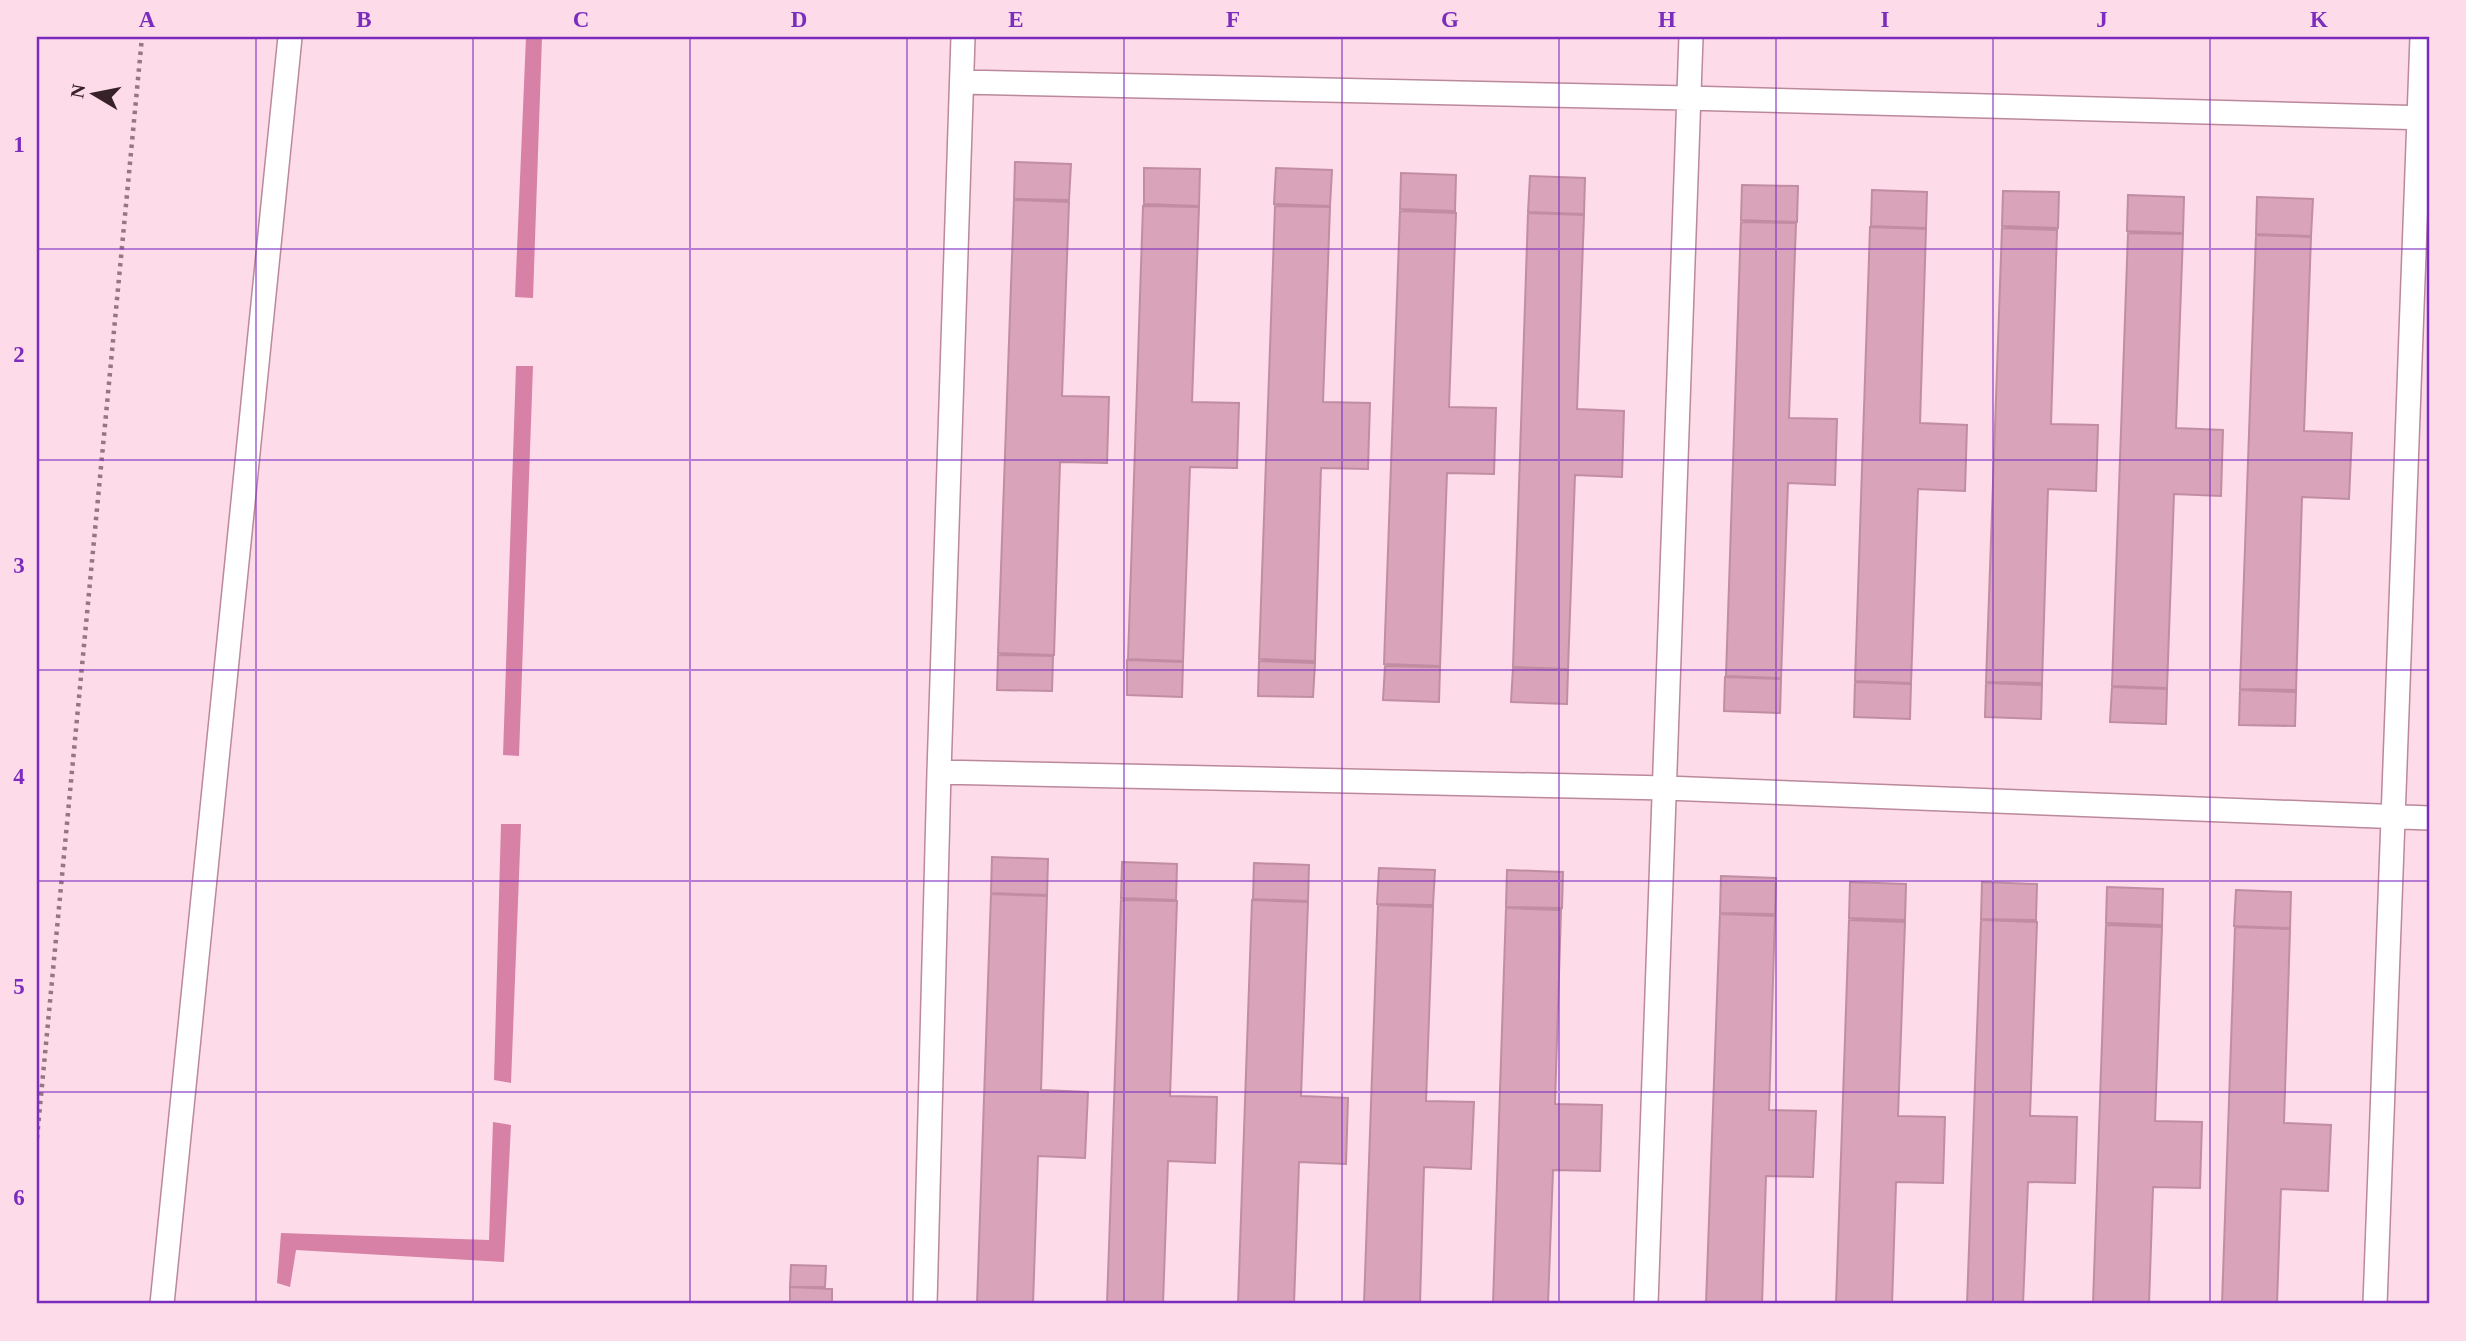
<svg xmlns="http://www.w3.org/2000/svg" width="2466" height="1341" font-family="'Times New Roman',serif">
  <rect width="100%" height="100%" fill="#fddbe8"/>
  <!-- water -->
  <path fill="#d681a5" d="M526,37H542L533,298L515,297Z
    M516,366H533L519,756L503,755Z
    M501,824H521L511,1083L494,1080Z
    M493,1122L511,1125L504,1262L296,1250L290,1287L277,1283L281,1233L489,1240Z"/>
  <!-- building -->
  <path fill="#d9a4b9" stroke="#c18da2" stroke-width="2" d="M1015,162L1071,164L1069,200L1014,199Z
    M1144,168L1200,169L1199,206L1144,204Z
    M1276,168L1332,170L1330,206L1274,204Z
    M1401,173L1456,175L1455,211L1400,209Z
    M1530,176L1585,178L1584,214L1528,212Z
    M1742,185L1798,186L1797,222L1741,220Z
    M1872,190L1927,192L1926,228L1871,226Z
    M2003,191L2059,192L2058,228L2002,226Z
    M2128,195L2184,197L2183,233L2127,231Z
    M2257,197L2313,199L2311,236L2256,234Z
    M1014,200L1069,202L1062,396L1109,397L1107,463L1060,462L1054,655L998,653Z
    M1143,206L1199,207L1192,402L1239,403L1237,468L1190,467L1183,661L1128,659Z
    M1275,206L1330,207L1323,402L1370,403L1368,469L1321,468L1315,661L1259,659Z
    M1400,211L1456,213L1449,407L1496,408L1494,474L1447,473L1440,666L1384,664Z
    M1528,213L1584,215L1577,409L1624,411L1622,477L1575,475L1568,669L1513,667Z
    M1741,222L1796,223L1789,418L1837,419L1835,485L1788,483L1781,678L1726,676Z
    M1870,227L1926,229L1920,423L1967,425L1965,491L1918,489L1911,683L1855,681Z
    M2002,228L2057,230L2051,424L2098,425L2096,491L2048,489L2042,683L1986,682Z
    M2128,233L2183,234L2176,428L2223,430L2221,496L2174,494L2167,688L2112,686Z
    M2256,235L2311,237L2304,431L2352,433L2349,499L2302,497L2296,690L2240,689Z
    M998,655L1053,656L1052,691L997,690Z
    M1127,660L1183,662L1182,697L1127,695Z
    M1259,661L1315,663L1313,697L1258,696Z
    M1385,666L1440,667L1439,702L1383,700Z
    M1513,668L1568,670L1567,704L1511,702Z
    M1725,677L1781,679L1780,713L1724,711Z
    M1855,682L1911,684L1910,719L1854,717Z
    M1986,683L2042,685L2041,719L1985,717Z
    M2112,687L2167,689L2166,724L2110,722Z
    M2240,690L2296,692L2295,726L2239,725Z
    M992,857L1048,859L1047,895L991,893Z
    M1122,862L1177,864L1176,900L1121,898Z
    M1254,863L1309,865L1308,901L1253,899Z
    M1379,868L1435,870L1433,905L1377,904Z
    M1507,870L1563,872L1562,908L1506,907Z
    M1721,876L1776,878L1775,914L1720,913Z
    M1850,882L1906,884L1905,920L1849,918Z
    M1982,882L2037,884L2036,920L1981,919Z
    M2107,887L2163,889L2162,925L2106,923Z
    M2236,890L2291,892L2290,928L2234,926Z
    M991,894L1047,896L1041,1090L1088,1092L1085,1158L1038,1156L1033,1304H977Z
    M1121,900L1177,901L1170,1096L1217,1097L1215,1163L1168,1161L1163,1304H1107Z
    M1252,900L1308,902L1301,1096L1348,1098L1346,1164L1299,1162L1294,1304H1238Z
    M1378,905L1433,907L1426,1101L1474,1102L1471,1169L1424,1167L1420,1304H1364Z
    M1506,908L1561,910L1555,1104L1602,1105L1600,1171L1553,1170L1548,1304H1493Z
    M1720,914L1775,916L1769,1110L1816,1111L1813,1177L1766,1176L1762,1304H1706Z
    M1849,920L1905,922L1898,1116L1945,1117L1943,1183L1896,1182L1892,1304H1836Z
    M1981,920L2037,922L2030,1116L2077,1117L2075,1183L2028,1182L2023,1304H1967Z
    M2106,925L2162,927L2155,1121L2202,1122L2200,1188L2153,1187L2149,1304H2093Z
    M2235,927L2290,929L2284,1123L2331,1125L2328,1191L2281,1189L2277,1304H2222Z
    M791,1265L826,1266L825,1287H790Z
    M790,1287L832,1289V1304H790Z"/>
  <g fill="none" stroke-linecap="round" stroke-linejoin="round">
    <defs>
      <path id="lane" d="M962,82L1687,98L2429,118
        M939,772L1666,788L2429,818
        M162,1304L290,37
        M925,1304L939,772L963,37
        M1646,1304L1691,37
        M2375,1304L2422,37"/>
    </defs>
    <!-- lane casing -->
    <use href="#lane" stroke="#bb889c" stroke-width="26"/>
    <!-- path -->
    <path stroke="#937882" stroke-width="4.5" stroke-dasharray="3.5 5" stroke-linecap="butt" d="M37,1138L142,37"/>
    <!-- lane -->
    <use href="#lane" stroke="#fff" stroke-width="23"/>
  </g>
  <!-- grid -->
  <path fill="none" stroke="#7b2cbf" stroke-width="2" stroke-opacity="0.55" d="M256,37V1304M473,37V1304M690,37V1304M907,37V1304M1124,37V1304M1342,37V1304M1559,37V1304M1776,37V1304M1993,37V1304M2210,37V1304M37,249H2429M37,460H2429M37,670H2429M37,881H2429M37,1092H2429"/>
  <!-- border -->
  <rect width="2466" height="1341" fill="none" stroke="#fddbe8" stroke-width="77"/>
  <!-- north arrow -->
  <g transform="translate(94 94) rotate(280)" stroke="#fddbe8" stroke-width="5" paint-order="stroke">
  <path d="M0-5L12 26L0 18L-12 26Z" fill="#37222a"/>
  <text y="-10" font-size="19" font-weight="bold" text-anchor="middle" fill="#37222a">N</text>
  </g>
  <rect x="38" y="38" width="2390" height="1264" fill="none" stroke="#7b2cbf" stroke-width="2.5"/>
  <g font-size="23" text-anchor="middle" font-weight="bold" fill="#7b2cbf">
    <text x="147" y="27">A</text>
    <text x="364" y="27">B</text>
    <text x="581" y="27">C</text>
    <text x="799" y="27">D</text>
    <text x="1016" y="27">E</text>
    <text x="1233" y="27">F</text>
    <text x="1450" y="27">G</text>
    <text x="1667" y="27">H</text>
    <text x="1885" y="27">I</text>
    <text x="2102" y="27">J</text>
    <text x="2319" y="27">K</text>
    <text x="19" y="152">1</text>
    <text x="19" y="362">2</text>
    <text x="19" y="573">3</text>
    <text x="19" y="784">4</text>
    <text x="19" y="994">5</text>
    <text x="19" y="1205">6</text>
  </g>
</svg>
